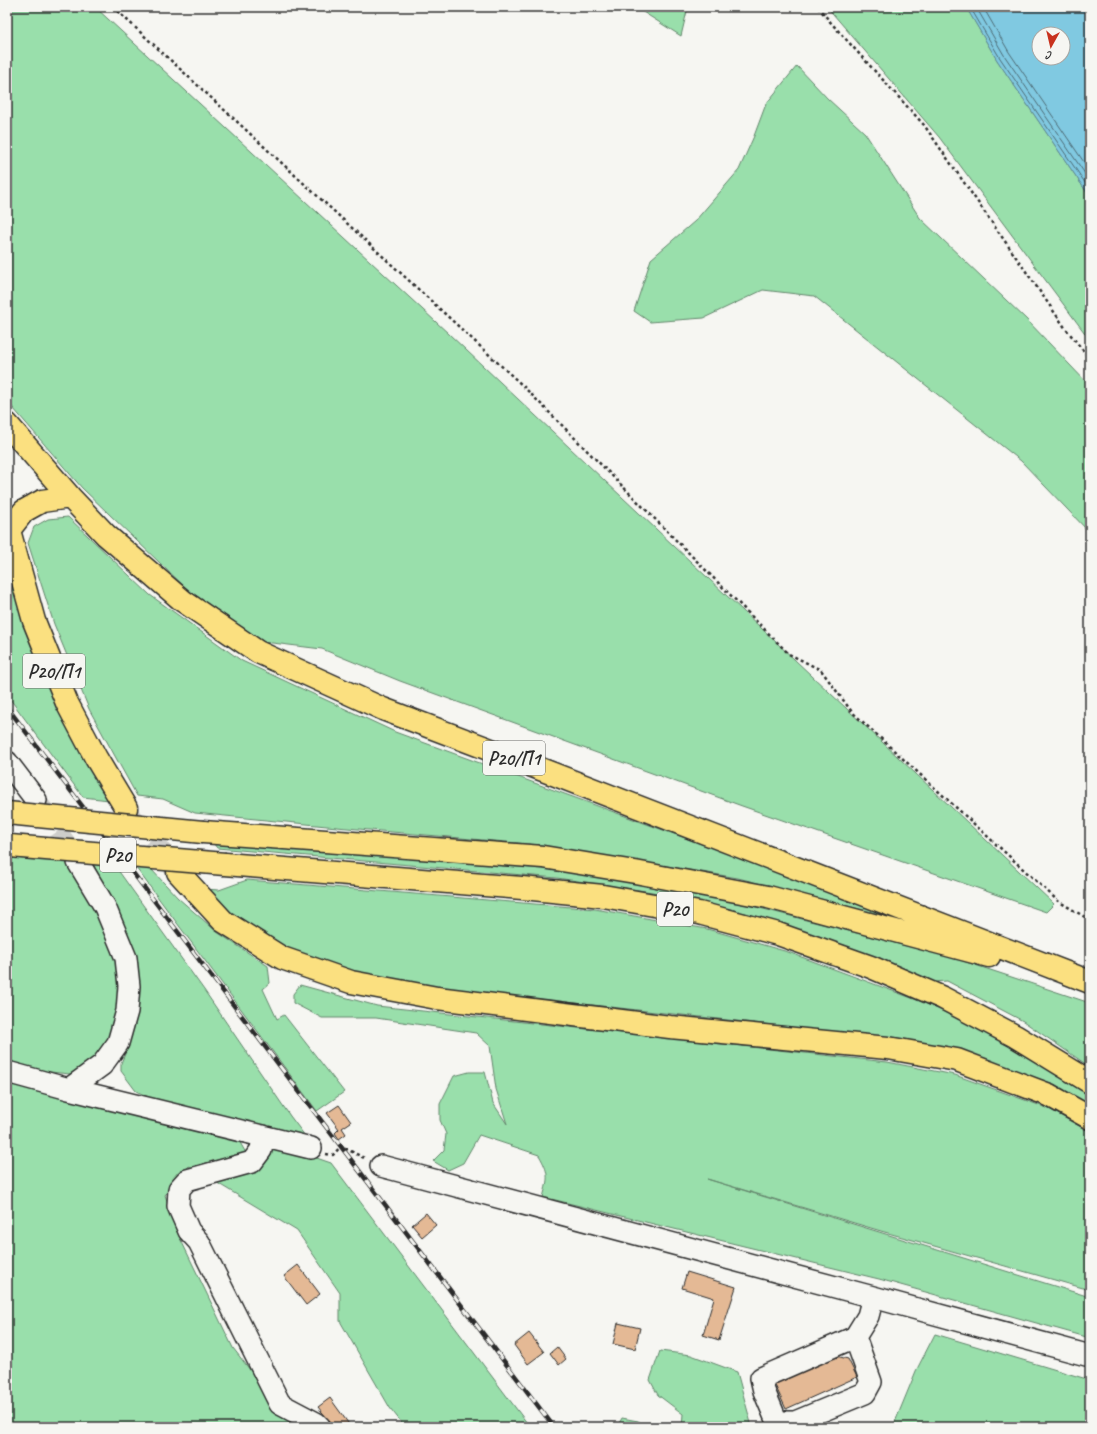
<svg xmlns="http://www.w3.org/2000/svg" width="1097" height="1434" font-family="Caveat,sans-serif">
  <rect width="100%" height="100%" fill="#f6f6f2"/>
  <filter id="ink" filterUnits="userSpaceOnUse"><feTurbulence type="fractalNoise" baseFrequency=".025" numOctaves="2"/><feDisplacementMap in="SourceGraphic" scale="8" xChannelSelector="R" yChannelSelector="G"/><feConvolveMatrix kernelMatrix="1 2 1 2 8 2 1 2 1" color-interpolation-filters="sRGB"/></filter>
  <g filter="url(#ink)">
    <!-- green -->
    <path fill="#99dfab" stroke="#62856b" d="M7,7H95L449,334L1054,904L1046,912L742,806L400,681L322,649L264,642L188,590L82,488L7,401Z
      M635,7H688L681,36Z
      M827,7H966L997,60L1090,197V340L939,137Z
      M797,66L828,99L865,133L920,218L1027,320L1090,386V533L1021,461L814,296L763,290L704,318L650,322L634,311L651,259L695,221L739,170L754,136L766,104Z
      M68,517L150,595L242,661L395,732L923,925L738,878L540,845L347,828L195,813L163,799L137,796L89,709L54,624L28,543L34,527L48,519Z
      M7,561L109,800L83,797L7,695Z
      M213,843L559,870L655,885L748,905L957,959L1090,1003V1067L1023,1021L947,981L932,982L856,950L745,913L652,892L557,878L217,848Z
      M7,856L74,862L117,961L120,1008L112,1039L96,1060L70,1074L41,1071L7,1063Z
      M93,864L115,866L204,990L290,1116L308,1140L163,1104L136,1091L121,1071V1063L128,1047L137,1013L115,904Z
      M136,868L151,869L178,898L217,932L268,966L270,983L263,989L277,1019L284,1015L344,1092L317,1111Z
      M247,880L595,909L707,929L788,952L925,1003L1011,1044L1076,1085L1090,1096V1107L1056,1085L959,1050L889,1038L440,988L355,973L284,949L229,917L204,889L219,890Z
      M300,985L377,1006L887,1062L955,1075L1047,1108L1090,1132V1290L881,1231L707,1179L1090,1297V1338L879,1279L543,1197C549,1177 549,1173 539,1155L479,1135L463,1163L448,1170L433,1161L444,1150L446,1134L440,1120V1104L454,1076L469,1072H485L493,1103L507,1124L496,1089L490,1046L476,1033L376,1018H322L293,1003V994Z
      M7,1080L238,1139L255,1169L274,1147L308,1155L331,1163L530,1427H405L390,1408L340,1321V1293L297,1231L189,1166L165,1195L178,1234L233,1348L292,1424L295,1427H7Z
      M935,1334L1090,1380V1427H893L916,1371Z
      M660,1351L691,1355L737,1372L752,1427H682L683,1414L658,1395L650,1380Z
      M622,1418L638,1421L648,1427H617Z"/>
    <!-- water -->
    <path fill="#80c9e1" stroke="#5e8a98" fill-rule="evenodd" d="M966,7H1090V197L997,60ZM1039,34H1063V58H1039Z"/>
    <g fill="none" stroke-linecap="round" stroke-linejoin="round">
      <!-- shore -->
      <path stroke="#4d6a74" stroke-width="1" d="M970,7L1000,58L1090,190
        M976,7L1004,55L1090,181
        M983,7L1009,52L1090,171"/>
    </g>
    <!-- building -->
    <path fill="#e4b995" stroke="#2b2b2b" d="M339,1105L351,1122L342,1128L346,1134L339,1139L335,1133L339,1129L327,1113Z
      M426,1213L436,1225L422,1237L412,1225Z
      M298,1265L320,1294L306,1305L284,1276Z
      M687,1272L736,1287L719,1340L703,1335L714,1298L682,1288Z
      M618,1323L640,1328L635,1349L613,1344Z
      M529,1333L544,1352L528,1364L514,1345Z
      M557,1347L566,1359L559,1365L550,1353Z
      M836,1356L848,1359L857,1377L786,1409L774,1383Z
      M330,1398L351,1427H334L318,1407Z"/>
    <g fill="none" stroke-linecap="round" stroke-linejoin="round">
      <!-- minor-tunnel -->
      <path stroke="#cdcdca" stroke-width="21" stroke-dasharray="21 10" stroke-linecap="butt" d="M40,806L78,862"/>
      <!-- major-tunnel -->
      <path stroke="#cdcdca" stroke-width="22" stroke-dasharray="22 11" stroke-linecap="butt" d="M129,815L132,820L176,869"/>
      <defs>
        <path id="minor" d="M7,762L36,800
          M7,1072L69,1089L102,1065L118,1043L127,1011L129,986L126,958L105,907L78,862
          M69,1089L311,1148
          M263,1136L261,1150L252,1162L187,1180L179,1189L178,1206L189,1231L199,1242L280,1404L316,1423L320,1427
          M381,1166L873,1297L1090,1356
          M855,1337L871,1382L865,1393L795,1422H777L764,1391L761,1378L855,1337L868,1316L873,1297"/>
        <path id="major" d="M7,424L70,497L106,535L183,601L258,652L383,709L512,758L1090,982
          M7,523L34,621L67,703L96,758L126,808
          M9,530L24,511L42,501L70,497
          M203,832L543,857L635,872L768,897L989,956
          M225,864L522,888L603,896L699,913L778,934L871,967L943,998L1015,1036L1090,1082
          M178,872L223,921L282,958L351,982L437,998L670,1027L888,1048L957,1060L1049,1095L1090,1118"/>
      </defs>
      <!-- minor casing -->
      <use href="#minor" stroke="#2b2b2b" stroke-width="24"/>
      <!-- major casing -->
      <use href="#major" stroke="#2b2b2b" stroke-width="25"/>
      <!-- path -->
      <path stroke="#2b2b2b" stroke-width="2.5" stroke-dasharray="3 3" stroke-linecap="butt" d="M113,7L523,386L789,654L821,670L852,712L1058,901L1090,920
        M818,7L832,24L924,125L1066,329L1090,359
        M326,1154L333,1155L341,1146L366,1159"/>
      <!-- minor -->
      <use href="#minor" stroke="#f6f6f2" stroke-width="21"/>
      <!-- major -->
      <use href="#major" stroke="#fbe080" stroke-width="22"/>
      <defs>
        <path id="rail" d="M7,707L554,1427"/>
      </defs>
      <!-- rail casing -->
      <use href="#rail" stroke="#2b2b2b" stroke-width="4.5"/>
      <!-- rail -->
      <use href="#rail" stroke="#f6f6f2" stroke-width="3" stroke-dasharray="9" stroke-linecap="butt"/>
      <defs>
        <path id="major-bridge" d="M7,813L203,832
          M10,846L225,864"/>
      </defs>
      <!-- major-bridge casing -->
      <use href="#major-bridge" stroke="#2b2b2b" stroke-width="25" stroke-linecap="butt"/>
      <!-- major-bridge -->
      <use href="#major-bridge" stroke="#fbe080" stroke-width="22"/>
    </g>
  </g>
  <g text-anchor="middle" stroke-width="3.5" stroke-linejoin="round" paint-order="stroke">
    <!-- shield labels -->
    <g fill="#f6f6f2" stroke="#686867" stroke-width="1">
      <rect x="23" y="654" width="62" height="34" rx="3"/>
      <rect x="483" y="741" width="62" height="34" rx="3"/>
      <rect x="100" y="838" width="36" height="34" rx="3"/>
      <rect x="657" y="892" width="36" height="34" rx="3"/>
    </g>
    <g font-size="19" font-weight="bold" fill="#2b2b2b">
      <text x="54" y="678">Р20/П1</text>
      <text x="514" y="765">Р20/П1</text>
      <text x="118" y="862">Р20</text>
      <text x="675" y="916">Р20</text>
    </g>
  </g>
  <!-- margin -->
  <rect width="1097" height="1434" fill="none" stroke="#f6f6f2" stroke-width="24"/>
  <rect x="12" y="12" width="1073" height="1410" fill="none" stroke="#2b2b2b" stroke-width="1.5" filter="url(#ink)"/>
  <!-- north arrow -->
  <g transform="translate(1051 46) rotate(188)"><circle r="19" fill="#f6f6f2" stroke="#a5a5a2"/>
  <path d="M0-3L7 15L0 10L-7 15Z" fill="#c8321e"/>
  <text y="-6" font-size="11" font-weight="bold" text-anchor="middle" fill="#2b2b2b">С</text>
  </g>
</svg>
